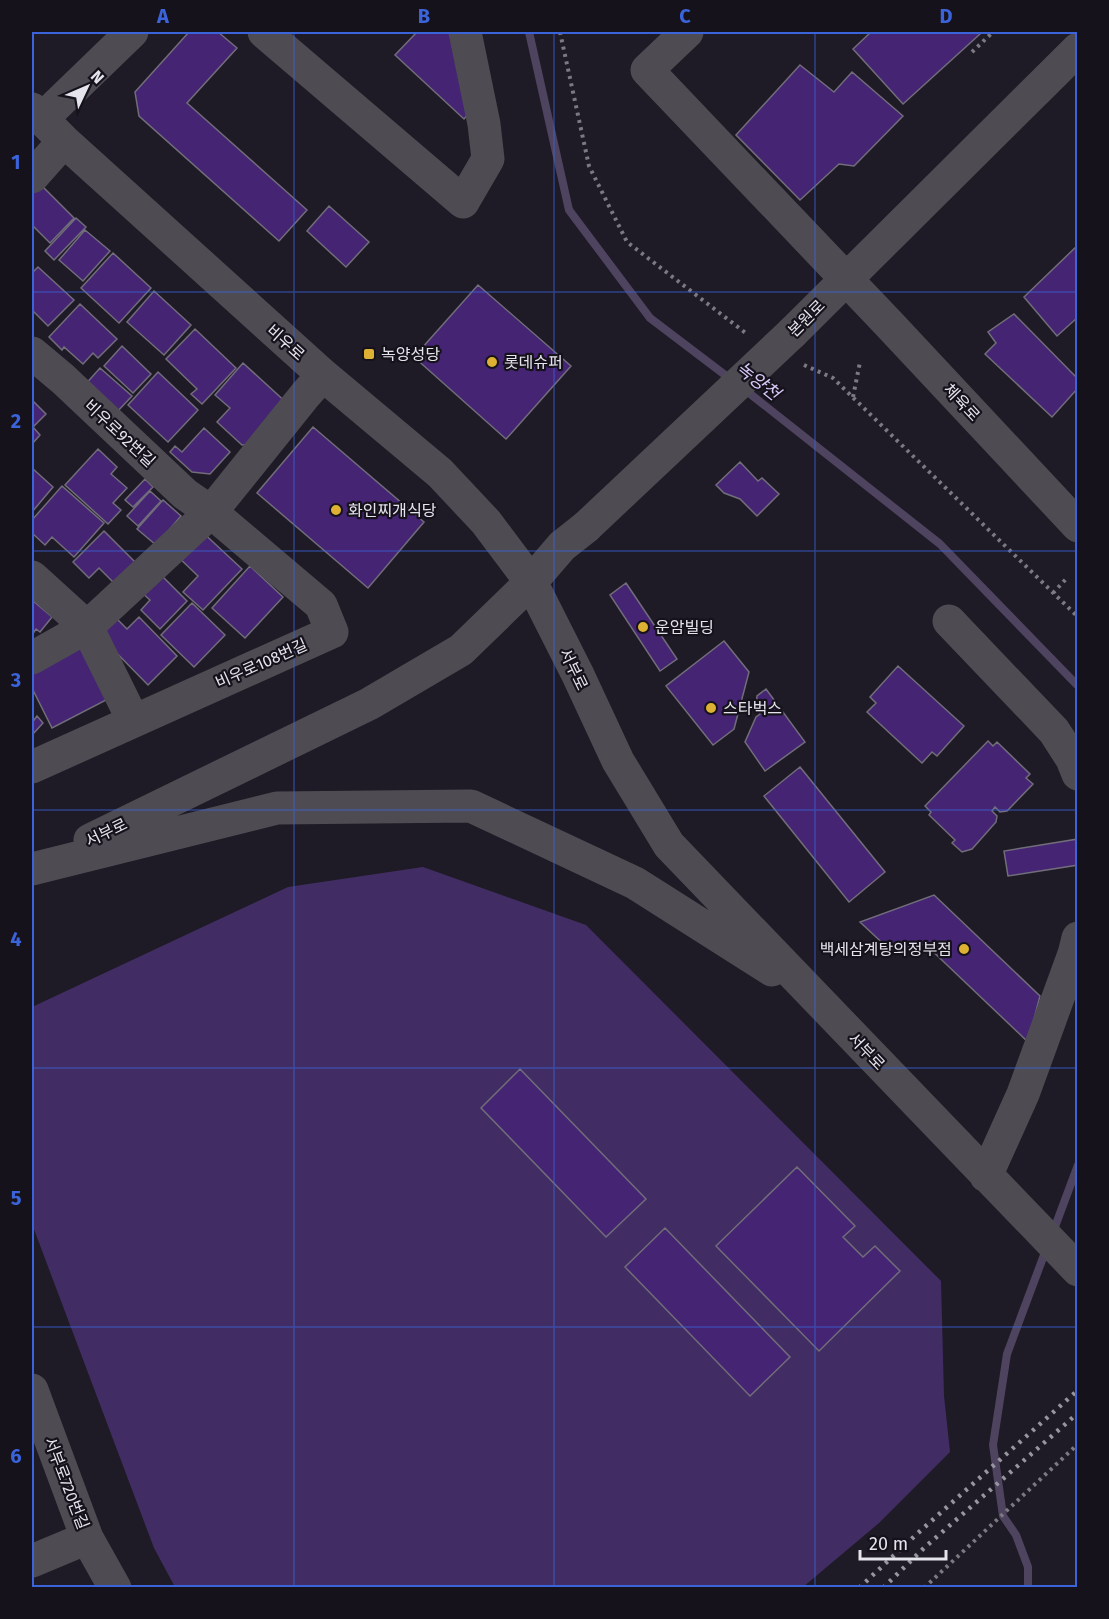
<svg xmlns="http://www.w3.org/2000/svg" width="1109" height="1619" font-family="'Fira Sans','Noto Sans KR',sans-serif">
  <rect width="100%" height="100%" fill="#1e1b26"/>
  <!-- green -->
  <path fill="#412d63" d="M423,867L586,925L941,1281L944,1396L950,1452L879,1523L803,1587H175L154,1548L32,1224V1007L288,887Z"/>
  <g fill="none" stroke-linecap="round" stroke-linejoin="round">
    <!-- stream -->
    <path stroke="#4f4460" stroke-width="8" d="M529,32L569,210L650,318L733,381
      M744,389L940,544L1078,686
      M1053,1232L1078,1165
      M1028,1588V1567L1016,1535L1003,1516L993,1445L1007,1354L1047,1247"/>
  </g>
  <!-- building -->
  <path fill="#442473" stroke="#716d7a" stroke-width="1.5" d="M189,32H218L237,48L187,103L307,210L279,241L139,116L135,92Z
    M417,32H450L473,108L464,119L395,55Z
    M871,32H978L980,34L903,104L853,49Z
    M800,65L834,92L852,72L903,116L854,166L839,164L800,200L736,135Z
    M36,180L74,218L50,243L32,225V184Z
    M329,206L369,242L346,267L307,231Z
    M76,218L86,227L54,260L45,251Z
    M85,230L110,251L83,281L59,260Z
    M1078,245V317L1057,336L1024,297Z
    M113,253L151,288L119,323L81,288Z
    M38,267L74,300L48,326L32,310V273Z
    M478,285L571,366L506,439L414,357Z
    M154,291L191,325L164,355L127,322Z
    M80,304L117,339L98,358L93,353L83,364L64,347L62,350L49,337Z
    M1014,314L1078,379V388L1052,417L985,354L996,343L988,332Z
    M195,329L236,368L202,404L191,394L197,389L166,359Z
    M122,346L151,374L133,393L104,366Z
    M243,363L289,405L254,444L242,445L217,422L230,408L215,395Z
    M100,368L132,396L115,414L84,386Z
    M158,372L198,410L168,442L128,405Z
    M32,400L46,414L33,427L40,435L32,444Z
    M313,427L424,522L368,588L257,493Z
    M204,428L230,452L210,474L192,472L170,452L175,446L182,452Z
    M98,449L117,467L111,474L127,488L113,503L121,510L108,524L65,485Z
    M740,462L758,481L762,478L779,494L757,516L740,499L724,493L716,485Z
    M32,468L53,487L32,512Z
    M145,479L153,487L133,507L125,500Z
    M62,486L104,523L74,557L52,537L45,545L32,533V520Z
    M150,491L161,501L138,526L127,516Z
    M163,500L181,516L156,545L137,529Z
    M198,528L242,569L203,610L183,592L198,576L174,553Z
    M104,531L139,566L118,587L99,568L89,578L73,562Z
    M250,566L283,597L245,638L212,608Z
    M158,572L187,601L160,629L141,610L150,600L140,591Z
    M626,583L677,659L660,671L610,595Z
    M32,600L52,617L40,632L36,629L32,635Z
    M192,603L225,635L194,667L161,635Z
    M115,617L127,629L139,617L177,656L148,685L98,634Z
    M724,641L749,672L734,729L713,745L666,686Z
    M81,642L110,698L52,728L32,688V667Z
    M898,666L964,726L937,756L932,752L922,763L867,712L876,703L870,697Z
    M766,689L805,742L765,771L745,742L756,717L760,714L756,707L757,696Z
    M37,716L43,723L32,735V718L34,720Z
    M988,741L993,746L997,742L1030,774L1026,778L1033,784L1007,811L1000,812L995,807L992,811L997,816L996,822L972,849L962,852L952,843L955,840L929,815L931,812L925,806Z
    M800,767L885,872L849,902L764,796Z
    M1078,839V865L1008,876L1004,851Z
    M934,895L1040,996L1028,1042L925,944L891,951L860,922Z
    M520,1069L646,1199L606,1237L481,1108Z
    M797,1167L855,1226L843,1237L863,1257L875,1246L900,1271L819,1351L716,1246Z
    M665,1228L790,1357L750,1396L625,1267Z"/>
  <g fill="none" stroke-linecap="round" stroke-linejoin="round">
    <!-- path -->
    <path stroke="#7b7982" stroke-width="4" stroke-dasharray="3 4.5" stroke-linecap="butt" d="M560,32L589,166L627,242L747,334
      M972,52L993,32
      M804,365L833,378L1078,617
      M853,397L860,362
      M1053,593L1066,579
      M924,1588L1078,1444"/>
    <!-- minor -->
    <path stroke="#4e4c52" stroke-width="33" d="M264,32L463,202L488,159L484,124L465,32
      M687,32L647,70L889,324L1078,526
      M32,109L64,141L323,375L440,473L486,522L531,582L578,675L618,761L669,845L1078,1270
      M42,119L132,32
      M32,177L64,141
      M792,333L1078,49
      M32,353L63,379L185,494L211,512L321,605L332,632L32,767
      M32,577L87,627L133,720
      M949,621L1054,731L1072,759L1078,774
      M32,658L87,627L211,512L306,394L323,375
      M90,840L369,704L461,650L531,582L562,546L586,527
      M32,869L277,808L471,806L635,883L772,970
      M986,1176L1023,1094L1074,954L1078,938
      M32,1390L87,1538L115,1588
      M32,1561L87,1538"/>
    <!-- rail -->
    <path stroke="#97959e" stroke-width="4.5" stroke-dasharray="3 6" stroke-linecap="butt" d="M859,1588L918,1533L1078,1390
      M883,1588L924,1548L1078,1413"/>
    <!-- minor-bridge -->
    <path stroke="#4e4c52" stroke-width="33" d="M586,527L792,333"/>
  </g>
  <!-- grid -->
  <path fill="none" stroke="#3b64db" stroke-width="1.5" stroke-opacity="0.55" d="M294,32V1588M554,32V1588M815,32V1588M32,292H1078M32,551H1078M32,810H1078M32,1068H1078M32,1327H1078"/>
  <!-- markers -->
  <g fill="#ddb133" stroke="#15121c" stroke-width="2">
    <rect x="363" y="348" width="12" height="12" rx="3"/>
    <circle cx="492" cy="362" r="6"/>
    <circle cx="336" cy="510" r="6"/>
    <circle cx="643" cy="627" r="6"/>
    <circle cx="711" cy="708" r="6"/>
    <circle cx="964" cy="949" r="6"/>
  </g>
  <g text-anchor="middle" stroke-width="4.5" stroke-linejoin="round" paint-order="stroke">
    <!-- street labels -->
    <g font-size="16" fill="#e5e3eb" stroke="#15121c">
      <text transform="translate(806 318) rotate(-45)" y="6">본원로</text>
      <text transform="translate(286 342) rotate(42)" y="6">비우로</text>
      <text transform="translate(962 402) rotate(47)" y="6">체육로</text>
      <text transform="translate(120 433) rotate(43)" y="6">비우로92번길</text>
      <text transform="translate(261 663) rotate(-24)" y="6">비우로108번길</text>
      <text transform="translate(574 669) rotate(64)" y="6">서부로</text>
      <text transform="translate(106 832) rotate(-26)" y="6">서부로</text>
      <text transform="translate(867 1051) rotate(46)" y="6">서부로</text>
      <text transform="translate(67 1483) rotate(69)" y="6">서부로720번길</text>
    </g>
    <!-- poi labels -->
    <g font-size="16" fill="#e5e3eb" stroke="#15121c" text-anchor="start">
      <text x="381" y="360">녹양성당</text>
      <text x="504" y="368">롯데슈퍼</text>
      <text x="348" y="516">화인찌개식당</text>
      <text x="655" y="633">운암빌딩</text>
      <text x="723" y="714">스타벅스</text>
      <text x="952" y="955" text-anchor="end">백세삼계탕의정부점</text>
    </g>
    <!-- water labels -->
    <g font-size="18" font-style="italic" fill="#d7c9f7" stroke="#15121c">
      <text transform="translate(758 381) rotate(38)" y="6">녹양천</text>
    </g>
  </g>
  <!-- border -->
  <rect width="1109" height="1619" fill="none" stroke="#15121c" stroke-width="66"/>
  <!-- north arrow -->
  <g transform="translate(87 87) rotate(46)" stroke="#15121c" stroke-width="4.5" paint-order="stroke">
  <path d="M0-4.5L10 22L0 15L-10 22Z" fill="#e5e3eb"/>
  <text y="-9" font-size="16" font-weight="bold" text-anchor="middle" fill="#e5e3eb">N</text>
  </g>
  <!-- scale -->
  <path d="M860 1550v9h86v-9" fill="none" stroke="#e5e3eb" stroke-width="3"/>
  <text x="869" y="1550" font-size="18" fill="#e5e3eb" stroke="#15121c" stroke-width="4.5" paint-order="stroke">20 m</text>
  <rect x="33" y="33" width="1043" height="1553" fill="none" stroke="#3b64db" stroke-width="2"/>
  <g font-size="20" text-anchor="middle" font-weight="bold" fill="#3b64db">
    <text x="163" y="23">A</text>
    <text x="424" y="23">B</text>
    <text x="685" y="23">C</text>
    <text x="946" y="23">D</text>
    <text x="16" y="169">1</text>
    <text x="16" y="428">2</text>
    <text x="16" y="687">3</text>
    <text x="16" y="946">4</text>
    <text x="16" y="1205">5</text>
    <text x="16" y="1463">6</text>
  </g>
</svg>
